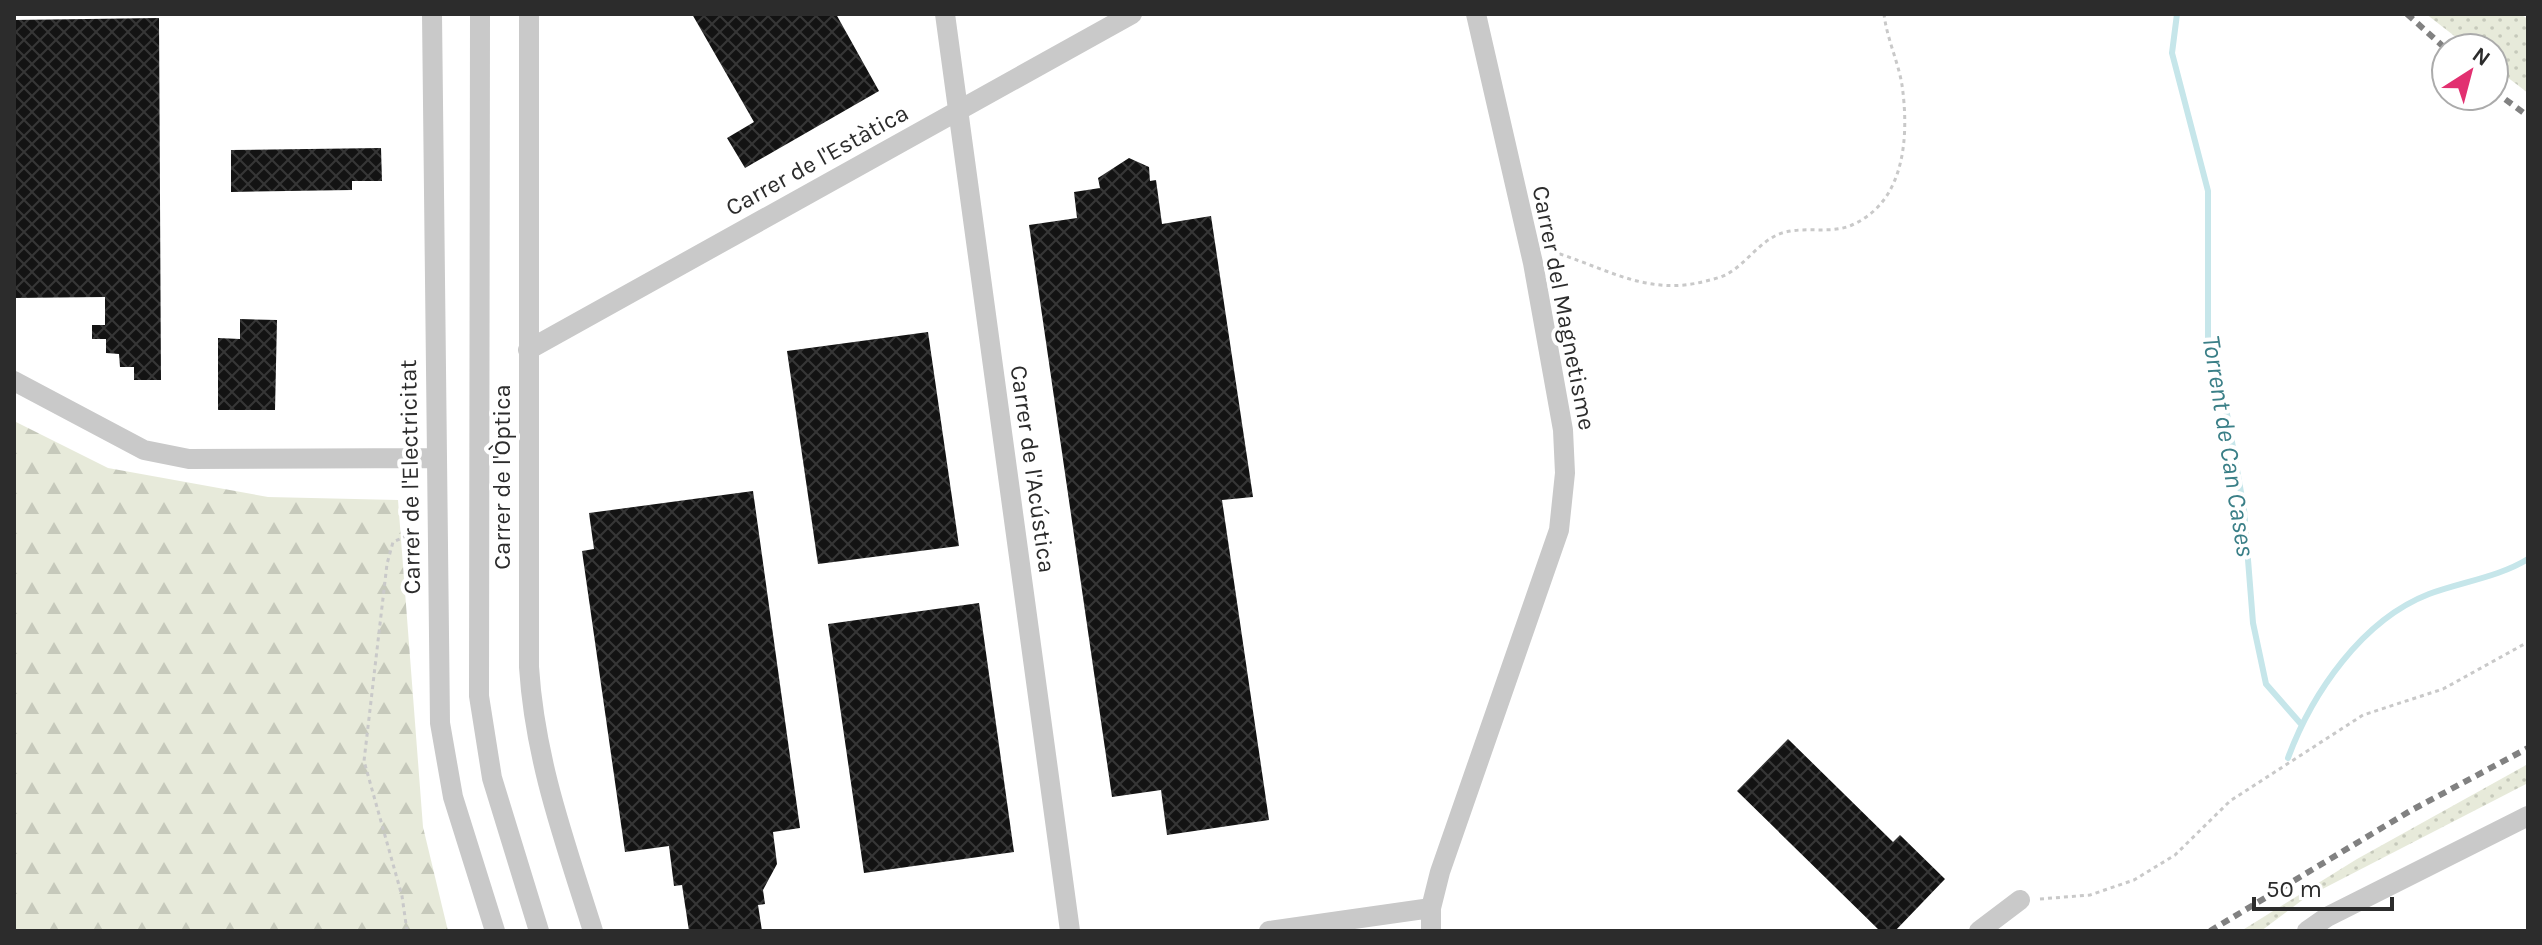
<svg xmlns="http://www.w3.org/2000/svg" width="2542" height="945" font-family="Karla,sans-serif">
  <defs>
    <pattern id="green-dots" width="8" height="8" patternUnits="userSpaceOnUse" patternTransform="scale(2)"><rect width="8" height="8" fill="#e7eada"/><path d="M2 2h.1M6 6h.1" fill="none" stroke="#c6c9bb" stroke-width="1.8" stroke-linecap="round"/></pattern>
    <pattern id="forest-firs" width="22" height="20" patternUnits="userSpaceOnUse" patternTransform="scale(2)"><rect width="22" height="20" fill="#e7eada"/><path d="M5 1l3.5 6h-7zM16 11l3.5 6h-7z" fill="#c6c9bb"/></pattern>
    <pattern id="building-cross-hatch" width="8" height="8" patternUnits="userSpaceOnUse" patternTransform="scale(2)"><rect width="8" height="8" fill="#131313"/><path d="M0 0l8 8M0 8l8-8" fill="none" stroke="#363636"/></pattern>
  </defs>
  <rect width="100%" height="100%" fill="#fff"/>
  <!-- green -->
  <path fill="url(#green-dots)" d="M2426,14H2520L2528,19V93L2494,67V48H2470Z
    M2528,764V783L2305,898L2261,931H2241L2357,859Z"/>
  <!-- forest -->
  <path fill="url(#forest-firs)" d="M14,421L108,468L268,497L398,500L423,827L448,931H14Z"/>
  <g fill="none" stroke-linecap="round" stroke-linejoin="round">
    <!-- stream -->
    <path stroke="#c6e6ea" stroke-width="6" d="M2177,14L2172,53L2208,191V346L2227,414L2244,509L2253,623L2266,684L2301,724
      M2288,758C2312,693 2362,620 2429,594C2461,582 2499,577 2528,559"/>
  </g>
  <!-- building -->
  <path fill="url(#building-cross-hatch)" d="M692,14H836L879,91L745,168L727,138L754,122Z
    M159,18L161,380H134V367H120L119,354L106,353V339H92V325H105V297L14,298V20Z
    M381,148L382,181H352V190L231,192V150Z
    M1129,158L1149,167L1150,181L1156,180L1162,224L1211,216L1253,497L1222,500L1269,820L1167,835L1161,790L1112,797L1029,225L1077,218L1074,192L1100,188L1098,178Z
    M240,319L277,320L275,410H218V338L240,339Z
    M928,332L959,546L818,564L787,351Z
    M753,491L800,828L773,832L777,864L763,890L765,904L758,905L762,931H689L682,885L674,886L669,846L625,852L582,551L594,549L589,513Z
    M979,603L1014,852L864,873L828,624Z
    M1788,739L1893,842L1900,835L1945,879L1895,931H1880L1737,791Z"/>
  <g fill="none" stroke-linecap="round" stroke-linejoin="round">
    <!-- path -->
    <path stroke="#c9c9c9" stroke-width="3" stroke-dasharray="4 4" stroke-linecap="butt" d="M1552,257L1560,254C1611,271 1651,296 1706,281C1714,279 1723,277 1729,273C1746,263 1759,243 1777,235C1801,224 1831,236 1854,224C1906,200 1909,134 1902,85C1898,61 1887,39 1884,14
      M2040,899L2090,895L2134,880L2175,855L2230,801L2363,715L2443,689L2528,642
      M407,931L402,896L364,761L387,564L393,542L418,531"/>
    <!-- minor -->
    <path stroke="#c9c9c9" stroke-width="20" d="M432,14L440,723L453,797L495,931
      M480,14L479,696L492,778L539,931
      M529,14V667C535,761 565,842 593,931
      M945,14L1070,931
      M528,350L1132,14
      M14,381L144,450L189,459L435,458
      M1269,931L1431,908
      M1431,931V908L1440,872L1559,530L1565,473L1563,430L1533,263L1476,14
      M1979,931L2020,900
      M2307,931L2327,917L2528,816"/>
    <!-- rail -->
    <path stroke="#818181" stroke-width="6" stroke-dasharray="8 6" stroke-linecap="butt" d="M2407,14L2446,49
      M2494,91L2528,116
      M2210,931L2410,811L2528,748"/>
  </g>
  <g text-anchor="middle" stroke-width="8" stroke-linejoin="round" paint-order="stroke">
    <!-- street labels -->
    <g font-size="24" fill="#2c2c2c" stroke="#fff">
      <text transform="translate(817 160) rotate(-29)" y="8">Carrer de l'Estàtica</text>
      <text transform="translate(1564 308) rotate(79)" y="8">Carrer del Magnetisme</text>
      <text transform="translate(1033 469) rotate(82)" y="8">Carrer de l'Acústica</text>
      <text transform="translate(410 477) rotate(-91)" y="8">Carrer de l'Electricitat</text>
      <text transform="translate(502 477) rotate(-90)" y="8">Carrer de l'Òptica</text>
    </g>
    <!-- water labels -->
    <g font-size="26" font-style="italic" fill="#3a7f87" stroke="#fff">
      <text transform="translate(2229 446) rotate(81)" y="9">Torrent de Can Cases</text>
    </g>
  </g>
  <!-- border -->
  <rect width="2542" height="945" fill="none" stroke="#2c2c2c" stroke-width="32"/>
  <!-- north arrow -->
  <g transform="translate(2470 72) rotate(36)"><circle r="38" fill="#ffffff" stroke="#ababab" stroke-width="2"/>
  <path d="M0-6L14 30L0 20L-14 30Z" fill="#e23070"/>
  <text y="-12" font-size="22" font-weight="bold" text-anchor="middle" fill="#2c2c2c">N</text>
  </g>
  <!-- scale -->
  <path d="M2254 897v12h138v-12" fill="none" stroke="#2c2c2c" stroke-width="4"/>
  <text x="2266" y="897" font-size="24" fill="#2c2c2c" stroke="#ffffff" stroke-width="6" paint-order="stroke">50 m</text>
</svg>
